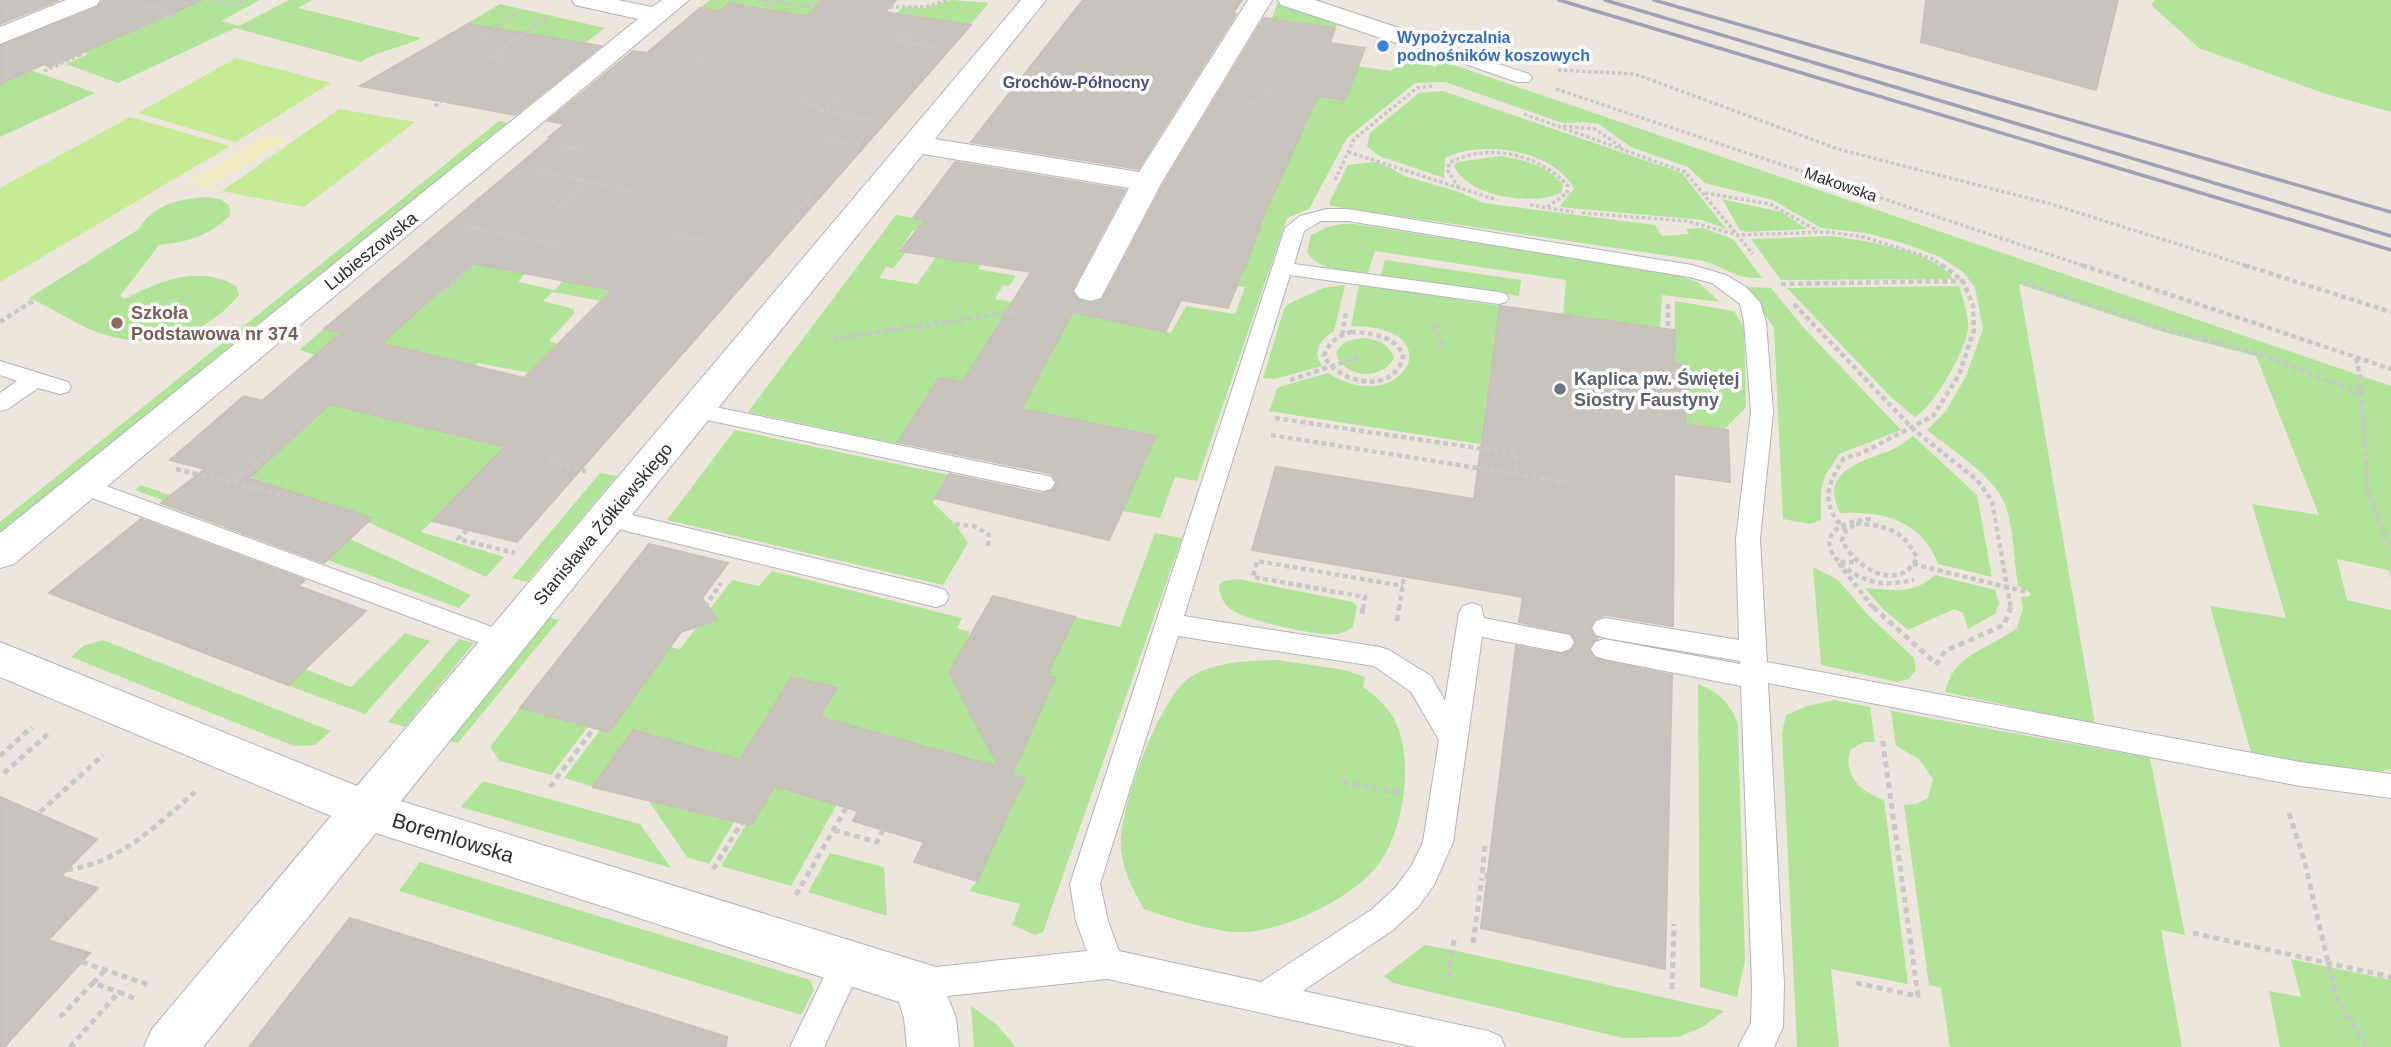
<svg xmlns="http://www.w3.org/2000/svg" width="2391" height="1047" font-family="Arial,sans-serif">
  <rect width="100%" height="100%" fill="#ede6dd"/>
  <!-- green -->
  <path fill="#b1e499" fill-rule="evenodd" d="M135,0H260L221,21L239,26L289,0H312L298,8L421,38C401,48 380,50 361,62L235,28L118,83L66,64L88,54L85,52Z
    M710,0H822L805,17L896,14L903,7L925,8L952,0L989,3L970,25L758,17L767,8L729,3L720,11L700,8Z
    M2155,0H2391V112L2326,94L2199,48L2151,5Z
    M1280,3L1338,22L1335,28L1272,19L1277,4Z
    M500,4L605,28L585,43L534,35L409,58Z
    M1408,58L1435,67L1442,61L2391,386V578L2388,570L2337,559L2347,600L2391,610V769L2380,772L2252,756L2210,606L2286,618L2252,504L2319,515L2256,356L2163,332L2019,284L2095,724L1945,692C1953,654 1989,649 2017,628L2023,609L2021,597L2030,596L2031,593L2018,586C2014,561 2014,534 2007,510C1999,479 1951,449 1927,430L1945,412L1966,376L1983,329L1975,287L1962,271L1938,256L1903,243L1866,233L1821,228L1773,200L1705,183L1688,167L1631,147L1599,124L1585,122L1563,123L1445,82L1415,83L1347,138L1309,209L1287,218L1197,481L1175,477L1160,518L1118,510L1137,466L1142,467L1156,436L1059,416L1047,438L1019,433L1001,464L987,461L1012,420L992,388L939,378L897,444L748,412L896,215L932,221L924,232L913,230L900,249L907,251L893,268L886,267L879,278L917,284L937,256L981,264L978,269L1016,276L1009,286L1003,285L995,299L1051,309L1057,285L1143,301L1123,323L1171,333L1186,306L1235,314L1245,287L1224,284L1219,242L1252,248L1261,227L1221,220L1312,95L1349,65L1391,71ZM1005,314L1067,324L1038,377L974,365Z
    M0,59L95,93L0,137Z
    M1443,91L1682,173L1726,229L1702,220L1559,207L1574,189C1555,150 1481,139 1445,158L1444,178L1379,156L1367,146L1370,133L1419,93Z
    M499,121L508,123L0,535V522Z
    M1502,156C1524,160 1548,166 1563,185L1562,192C1535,207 1468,197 1454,166L1457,162Z
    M1375,162L1391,168L1404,176L1456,191L1484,203L1655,225L1662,236L1689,234L1686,229L1703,228L1733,239L1762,278C1735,279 1729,269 1704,261L1331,206L1329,203L1348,165Z
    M206,197L220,199L229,205L230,215C210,236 187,242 159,245L120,296L125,299C160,280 200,265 236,286L239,295C204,337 155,351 102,334C77,326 54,308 29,298L139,229C152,204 181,199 206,197Z
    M481,197L576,215L518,282L555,290L563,281L595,287L634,247L618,304L553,292L543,301L574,309V314L549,341L558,344L545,357L587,384L478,363L445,395L299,350L324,329L383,342L464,269L409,257Z
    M1722,199L1781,212L1807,229L1747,232L1740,230Z
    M1341,224H1355L1678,275L1699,283L1720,302L1662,295L1660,328L1563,315L1566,280L1375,251L1368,273C1348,270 1319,272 1307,252L1311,235L1328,227Z
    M1833,236C1865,241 1935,250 1953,279L1781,280L1751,239Z
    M1385,260L1521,280L1519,296L1381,275Z
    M1359,284L1500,306L1480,444L1269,411L1277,389L1282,386L1328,373C1401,420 1456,326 1351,326Z
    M1345,285L1334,331C1321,339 1311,351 1322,366L1275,379L1263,378L1284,309L1288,304L1323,288Z
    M1959,286C1963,299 1969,315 1968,329C1965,352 1934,406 1915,417L1892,398L1787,288Z
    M1749,287L1771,288L1802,326L1901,430L1839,454L1825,476L1821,491V520L1810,524L1783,519L1774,328L1747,289Z
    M1675,301L1734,311L1744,327L1746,407L1724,430L1686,424L1674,363Z
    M1366,338C1380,341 1389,344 1394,358C1382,381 1344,379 1336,353C1343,340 1352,339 1366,338Z
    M346,389L416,425L505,446L421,532L504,557L486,577L368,522L371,519L291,493L250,476Z
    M735,430L949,475L933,503L955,524L968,543L943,585L667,520Z
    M1913,436L1977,495L1992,577L1938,564C1922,520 1882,511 1840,513C1819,472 1860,462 1889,451C1898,448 1906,441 1913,436Z
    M600,473L617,476L527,582L512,578Z
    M141,485L253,524L350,539L471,595L459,608L135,490Z
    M1155,533L1182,538L1043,932L1035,935L1012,925L1020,904L969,891L977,881L1025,779L970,764L972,759L899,739L880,772L858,767L791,886L721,866L744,828L747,824L751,825L762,805L735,820L709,864L687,857L650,803L688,746L634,730L594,787L564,778L600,730L609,732L670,647L680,649L697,627L708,623L714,615L710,609L732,580L759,586L772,571L962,618L957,628L969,632L968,639L949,673L956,686L1042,708L1055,678L1047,675L1075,617L1120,627ZM792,677L836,688L811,732L749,747Z
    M1813,567L1838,580L1869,616L1914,658L1916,670L1909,679L1897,682L1821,665Z
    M1935,575L1995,590L1999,603L1995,614L1968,629L1963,613L1954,609L1908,630L1883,609L1865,588C1892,590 1914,595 1935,575Z
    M1238,579L1353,602L1357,606L1353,627C1348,630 1343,633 1338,634C1320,637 1252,621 1235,612C1225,607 1219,596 1219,585L1224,581Z
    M547,617L559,620L458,743L449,741Z
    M405,633L430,641L365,714L287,685L305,669L351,687Z
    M459,639L474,643L405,727L388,722Z
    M103,640L331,731L315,745L294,746L71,657L83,646Z
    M1277,660L1345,670L1365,677L1363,687C1374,695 1386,705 1393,717C1415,755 1405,830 1378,865C1352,898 1290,928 1248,932C1222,935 1170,918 1144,909C1133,889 1123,872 1121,849C1117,813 1159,699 1189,678C1214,661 1249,661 1277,660Z
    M1698,684C1719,692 1731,704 1738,725L1745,960L1737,997L1700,987Z
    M1834,700L1870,707L1875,742H1864L1850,750C1843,776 1861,792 1884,800L1908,984L1831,969L1839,1047H1797L1782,733L1786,715L1807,706Z
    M520,708L588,727L551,775L500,761L490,747Z
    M1891,711L2150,758L2185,935L2161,930L2182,1047H1950L1941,988L1929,985L1904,805L1916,804L1928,798L1933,779L1919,759L1896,746Z
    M483,781L640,824L671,868L461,807Z
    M830,853L884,867L887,916L808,892Z
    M420,862L810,980L814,990L801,1015L399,891Z
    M1425,945L1457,951L1724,1011L1704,1026L1679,1037L1623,1038L1393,983L1384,976Z
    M2291,959L2391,980V1047H2280L2269,991L2301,997Z
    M971,1006L996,1024L1016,1047H974Z"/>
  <!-- sand -->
  <path fill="#f2ebc0" d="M268,135L286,140L209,187L189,182Z"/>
  <!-- pitch -->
  <path fill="#c5eb94" d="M236,58L331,83L236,142L138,113Z
    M339,109L415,122L304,207L222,191Z
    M130,117L230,146L0,282V188Z"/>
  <!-- building -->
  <path fill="#c8c3bc" stroke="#c8c2b6" stroke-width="2" d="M0,0H59L0,24Z
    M103,0H202L50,67L44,64L0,84V46L98,7Z
    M822,0H896L885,12L971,25L517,542L432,521L505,447L330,404L249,478L372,518L324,563L161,503L205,469L170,460L244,396L262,401L341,333L524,378L612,290L471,263L383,342L324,329L552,137H549L565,124L548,121L633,51L647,53L700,8L720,11L729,3L806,16Z
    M1083,0H1242L1233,13L1236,14L1138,169L971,142Z
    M1926,0H2118L2096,90L1921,42Z
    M1264,18L1335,28L1330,43L1365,48L1345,100L1318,96L1259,226H1261L1228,308L1181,300L1165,332L1073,312L1021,409L1156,436L1109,540L935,498L949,474L1042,494L1053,490L1057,482L1052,474L1044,472L898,442L939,378L963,382L1031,272L900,251L925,220L913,218L955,162L1125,190L1072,290L1078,301L1089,304L1102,301L1164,183Z
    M468,24L601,46L515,115L360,86Z
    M1500,306L1675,330L1674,363L1686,365V424L1728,430L1730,482L1674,474L1673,626L1605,615L1595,619L1590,627L1594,636L1598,638L1589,648L1594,658L1672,675L1665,969L1481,928L1516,646L1562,654L1571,651L1576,643L1572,634L1519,622L1523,597L1252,550L1276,467L1474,499Z
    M141,519L305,580L298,586L366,611L288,685L49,593Z
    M649,544L728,563L702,598L717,620L681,632L609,732L520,708Z
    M993,596L1075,617L1047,675L1055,678L1012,775L1025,778L977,881L914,862L924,842L853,821L858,811L775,786L751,825L593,787L633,730L740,760L792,677L837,688L820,717L999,767L949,673Z
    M0,797L97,839L61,876L98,888L48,940L90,953L4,1047H0Z
    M350,918L727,1037L726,1047H249Z"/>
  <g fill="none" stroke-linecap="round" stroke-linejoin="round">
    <defs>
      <path id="service" d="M1396,30L1529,74L1532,78L1529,82H1517L1390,38L1388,35Z
        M1327,209H1348L1692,265L1726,275L1746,287L1760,302L1766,322L1773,412L1760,539L1767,662L2300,762L2391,774V798L2300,786L1768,683L1784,985L1783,1027L1774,1047H1738L1751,1023L1752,985L1741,686L1604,659L1595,656L1591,649L1595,642L1604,639L1740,664V661L1605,638L1596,635L1592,628L1596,621L1605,618L1739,640L1736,539L1751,412L1744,322L1740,304L1712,283L1689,277L1348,221H1321L1304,231L1294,264L1499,292L1506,294L1509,298L1506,302L1499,304L1290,275L1184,616L1380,647L1389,650L1431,676L1445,701L1459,613L1463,606L1472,603L1481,606L1484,618L1570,635L1574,642L1570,649L1561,652L1482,637L1453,842L1434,885L1418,907L1393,930L1303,991L1488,1031L1500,1036L1505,1047H1415L1108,979L918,999L907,995L902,984L907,973L918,969L1087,951L1076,921L1070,884L1285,228L1300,216ZM1178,636L1374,666L1411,692L1439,740L1423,842L1412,865L1396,887L1371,910L1261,982L1119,951L1108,921L1100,884Z
        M0,361L68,382L71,387L68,392L60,394L38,388L8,409L0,411V393L17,381L0,375Z
        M696,403L1043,475L1051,477L1055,483L1051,489L1043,491L688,416L685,411L688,406Z
        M84,478L514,635L518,642L514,649L505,652L496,649L76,492L72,486L76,480Z
        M607,509L936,587L945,590L949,597L945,604L936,607L598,524L595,518L598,512Z
        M848,946L859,950L864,961L824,1047H790L837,950Z"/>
      <path id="minor" d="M66,0H100L97,5L0,44V27Z
        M572,0H618L652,7L662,0H689L14,564L0,568V533L638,19L575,5Z
        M1021,0H1046L935,139L1139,172L1248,0H1272L1162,182L1101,298L1090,301L1079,298L1074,291L1129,188L923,154L401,801L936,967L956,1018L959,1047H907L904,1018L899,1002L376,833L203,1047H144L152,1029L331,816L0,677V642L357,786Z
        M1278,0H1315L1405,30L1409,35L1405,40L1396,43L1387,40L1281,5Z"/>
    </defs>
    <!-- service casing -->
    <use href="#service" stroke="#b1b3bf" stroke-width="2"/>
    <!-- minor casing -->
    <use href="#minor" stroke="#b1b3bf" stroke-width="2"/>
    <!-- path-far2 -->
    <path stroke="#c8c8c8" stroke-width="3.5" stroke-dasharray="3.5 2.5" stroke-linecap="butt" d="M132,0L174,14L138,28
      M212,0L233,6L244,0
      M765,0L815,7
      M890,7H925L948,0
      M908,32L899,41L941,48
      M482,37L520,10
      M502,59L490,57L549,16
      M698,59L703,55
      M1031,67L1044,69
      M1558,70L1635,74L1838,149L2051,204L2250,267
      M44,71L80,55L78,54
      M1254,87L1274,90
      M1556,89L2087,267
      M843,97L837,96L823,111L879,121
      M803,101L823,111
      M1246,101L1259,103
      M435,106L449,95L453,96
      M1524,114L1685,172L1753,254
      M1563,126L1595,129L1621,147
      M822,141L825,138L861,145
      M562,146L577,149L583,143
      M1348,152L1497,200
      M534,170L646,194
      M1335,180L1354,139L1417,88L1433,86
      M1459,188L1448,171L1449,163C1488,142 1539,154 1568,186L1567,193L1547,207
      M1705,193L1770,204L1818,231
      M1530,205L1573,212
      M558,209L588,182
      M796,213L812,194
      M1582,213L1686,221L1738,235L1828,232L1864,237L1933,259L1944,267
      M466,226L561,246
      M676,235L703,240
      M470,267L477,261"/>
    <!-- path-far1 -->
    <path stroke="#c8c8c8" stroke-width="4.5" stroke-dasharray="5 3.5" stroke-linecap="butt" d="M2082,265L2391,369
      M2244,265L2391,312
      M2024,283L2164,329L2264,355L2360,393
      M1781,284L1962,281
      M441,295L472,265
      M1668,304V329
      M1794,304L1913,429L1977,480L1992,501L2011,609
      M0,322L34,300
      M1434,325L1444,349
      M1351,332C1370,333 1396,335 1403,356C1395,395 1340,385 1324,356C1329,342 1337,337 1351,332Z
      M1342,335L1346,313
      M833,339L1018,311
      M2356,358L2360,376L2368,492L2391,551
      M1290,380L1359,357
      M1275,418L1517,454L1515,474
      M1271,435L1571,483
      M549,462L586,471
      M176,469L287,496
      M234,482L269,451
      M1871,519C1796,525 1837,577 1881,583C1892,584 1903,582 1914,580
      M955,524L974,526L989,535L988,547
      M1856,524C1884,524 1905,531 1917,558C1899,594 1854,568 1842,540L1846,530Z
      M467,530L458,539L515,553
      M1846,530C1820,506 1826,485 1844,458L1862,453L1933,416L1959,375L1974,330L1973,305L1963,281L1942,265
      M1854,562H1838L1874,609
      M1913,564L2027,592
      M705,607L721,583
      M1363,609L1365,597L1253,577L1257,561L1403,586
      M1399,609L1404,576"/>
    <!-- path -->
    <path stroke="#c8c8c8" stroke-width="5" stroke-dasharray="6 4.5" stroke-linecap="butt" d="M1873,607L1934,662
      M1362,614L1363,607
      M1397,621L1399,607
      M1936,665L1945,651L2004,625L2011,607
      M0,756L32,727
      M4,773L49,733
      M1342,782L1401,793
      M550,787L594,728
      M40,812L103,755
      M2289,813L2304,859L2336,997L2367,1047
      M834,830L877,842L883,830
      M1485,846L1482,875L1487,876
      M713,869L742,822
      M67,870C119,863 157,825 195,792
      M796,895L846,808
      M2193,933L2391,977
      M1473,943L1482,878
      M82,962L149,985
      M1449,977L1454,939
      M93,983L105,970
      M1856,983L1918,996L1882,736
      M1672,989L1674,924
      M60,1017L93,983L119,992
      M70,1047L119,992L136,999"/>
    <!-- service -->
    <use href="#service" fill="#fff" fill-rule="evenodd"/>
    <!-- minor -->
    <use href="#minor" fill="#fff" fill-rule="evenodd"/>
    <!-- rail -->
    <path stroke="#9fa2b5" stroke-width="3.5" d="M1559,0L2391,250
      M1605,0L2391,236
      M1654,0L2391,212"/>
  </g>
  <!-- markers -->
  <circle fill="#3f7fe0" stroke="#fff" stroke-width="2.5" cx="1383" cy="46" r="7"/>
  <circle fill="#8d6e63" stroke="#fff" stroke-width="2.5" cx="117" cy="323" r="7"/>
  <circle fill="#6b7280" stroke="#fff" stroke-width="2.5" cx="1560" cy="389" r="7"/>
  <g text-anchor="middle" stroke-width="7" stroke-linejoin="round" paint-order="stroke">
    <!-- far-shop labels -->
    <g font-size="16" font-weight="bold" fill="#366cbe" stroke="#fff" text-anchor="start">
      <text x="1397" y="43">Wypożyczalnia<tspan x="1397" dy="18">podnośników koszowych</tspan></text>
    </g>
    <!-- far-neighbourhood labels -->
    <g font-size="16" font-weight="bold" fill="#4a527c" stroke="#fff">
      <text x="1076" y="88">Grochów-Północny</text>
    </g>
    <!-- far-street labels -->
    <g font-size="16" fill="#2b2b2b" stroke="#fff">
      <text transform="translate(1841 184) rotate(19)" y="6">Makowska</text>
    </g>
    <!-- street labels -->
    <g font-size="18" fill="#2b2b2b" stroke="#fff">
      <text transform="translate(371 251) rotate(-39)" y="6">Lubieszowska</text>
      <text transform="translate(603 524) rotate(-50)" y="6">Stanisława Żółkiewskiego</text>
    </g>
    <!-- education labels -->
    <g font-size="18" font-weight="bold" fill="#785e54" stroke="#fff" text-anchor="start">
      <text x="131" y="319">Szkoła<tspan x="131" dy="21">Podstawowa nr 374</tspan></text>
    </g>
    <!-- worship labels -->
    <g font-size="18" font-weight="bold" fill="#5b616d" stroke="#fff" text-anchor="start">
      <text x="1574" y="385">Kaplica pw. Świętej<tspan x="1574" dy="21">Siostry Faustyny</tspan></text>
    </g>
    <!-- near-street labels -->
    <g font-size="21" fill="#2b2b2b" stroke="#fff">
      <text transform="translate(453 838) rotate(17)" y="7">Boremlowska</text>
    </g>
  </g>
</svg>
